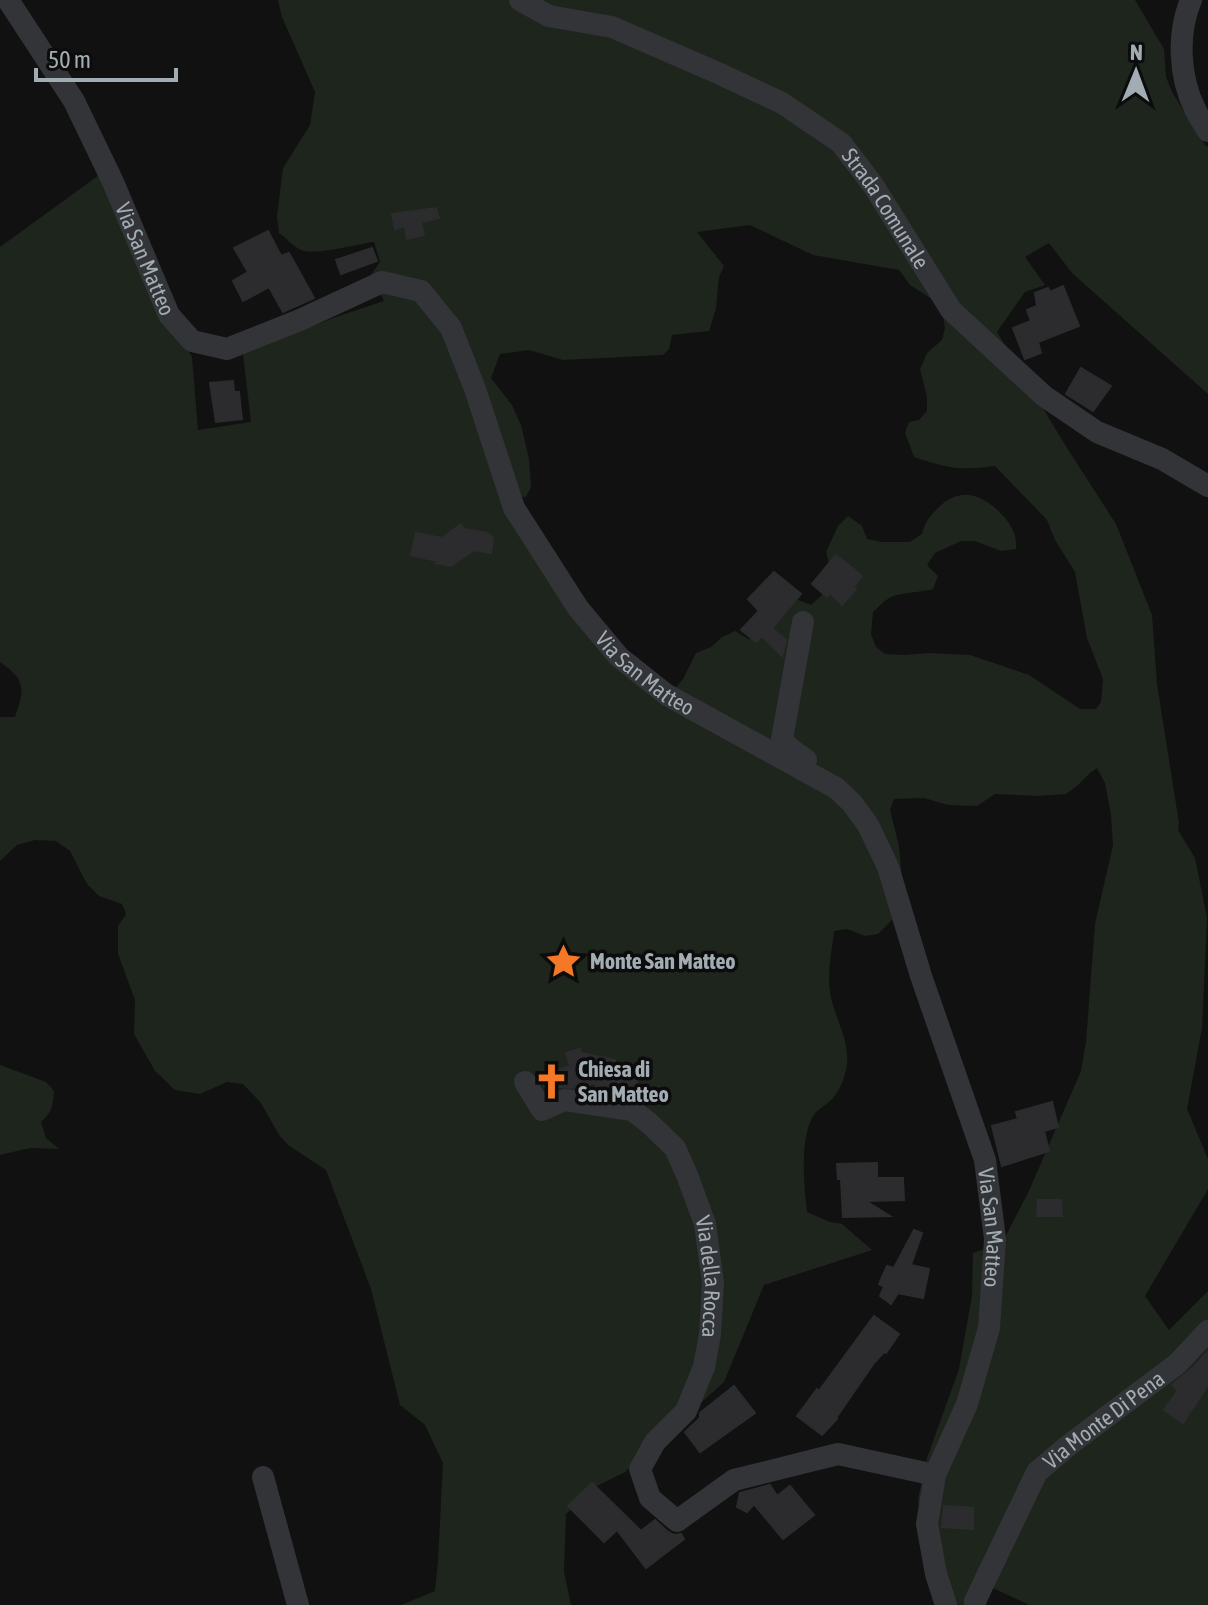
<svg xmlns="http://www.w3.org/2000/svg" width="1208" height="1605" font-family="'Asap Condensed',sans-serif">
  <rect width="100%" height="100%" fill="#111112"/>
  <!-- green -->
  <path fill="#1e251d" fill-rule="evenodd" d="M278,0H1135L1164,49L1166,77L1172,92L1205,145L1208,147V394L1072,273L1049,243L1025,257L1045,285L1025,292L997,332L1067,448L1116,524L1152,615L1157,684L1179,823L1178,830L1195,858L1207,918L1202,1028L1187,1109L1208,1159V1189L1145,1296L1169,1330L1208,1291V1605H1029L993,1588L986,1605H935L922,1546L918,1499L927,1458L959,1369L972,1296L973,1253L1002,1243L1028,1193L1081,1071L1086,1042L1095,924L1113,845L1111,815L1105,783L1097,768L1090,773L1078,785L1066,794L1038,796L995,794L977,806L948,805L924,798L894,799L890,810L899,846L902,879L901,894L892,920L878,934L865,936L847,929L834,931C832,951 827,972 830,992C834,1018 849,1036 847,1064C846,1075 840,1090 833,1098C826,1106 815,1110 811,1120C800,1145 804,1185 807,1212L830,1222L842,1224L872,1250L764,1285L724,1382L625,1472L595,1487L566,1514L564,1572L571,1605H401L435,1591L438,1561L443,1463L425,1425L400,1405L371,1289L326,1170L288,1145L279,1135L261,1103L243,1084L227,1082L200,1094L175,1090L155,1071L134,1034L135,1000L118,954V926L126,914L122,904L99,896L87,884L70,851L56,841L35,840L17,845L0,861V717H15C25,689 26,680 0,662V247L113,165L156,295L192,357L198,430L251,422L243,354L333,318L384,301L371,275L380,262L374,242C355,244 314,257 299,249C292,245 286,238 279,233L277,216L283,168L310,125L315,92L282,17ZM750,225L813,255L899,270L910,285L932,299L943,315L945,328L942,340L927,353L920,369L927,397V411L919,420L909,422L905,433L914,457C948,468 959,471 995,466L1047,520L1055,540L1075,572L1087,638L1103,679L1101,702L1096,709H1080L1029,675L970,655L929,653L905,655L885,654L876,647L871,634L873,612C878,608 882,602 888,599C897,592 920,593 933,589L938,576L927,565L935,553L961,541H975L1001,551L1016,549C1016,544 1016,540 1015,536C1011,520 990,500 974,496C961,492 948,498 939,507C929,517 926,520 922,534L910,542H882L867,539L862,526L848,516L838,526L826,552L836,589L822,595L811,605L798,600L784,601L762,638L748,639L735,631L722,637L711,647L696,653L683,679L674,690L603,635L510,496L526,497L531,487L529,459L521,425L512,405L491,378L500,354L529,350L563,360L663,355L669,349L672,335L709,331L716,308L719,277L724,266L697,232Z
    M0,1065L46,1082L54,1091C53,1106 52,1112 41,1122L46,1138L59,1149L30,1148L0,1155Z"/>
  <!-- building -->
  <path fill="#2c2c2e" stroke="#2b2c2e" stroke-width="2" d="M436,208L439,218L421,222L424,235L407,239L405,226L395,229L392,214Z
    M268,231L281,256L289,253L314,298L283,312L269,287L243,301L233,281L248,272L234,248Z
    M372,248L377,261L341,274L336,260Z
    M1063,286L1079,326L1038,342L1041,353L1025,359L1013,328L1031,321L1027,310L1037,306L1035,293L1048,288L1050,292Z
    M1081,368L1111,386L1093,411L1066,394Z
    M233,381L234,392H239L242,419L216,422L210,383Z
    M461,524L464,529L487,533L493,537L491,553L474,550L451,566L436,563L437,561L411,555L416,533L442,538Z
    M836,555L862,576L853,587L856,589L842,605L830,593L827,597L812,584Z
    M774,572L801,594L772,628L786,640L782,656L762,636L756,642L741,630L759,611L748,599Z
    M580,1049L581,1053L615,1060L613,1072L638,1078L634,1096L595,1090L597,1082L578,1088L560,1087L548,1092L538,1076L570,1066L566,1053Z
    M1052,1102L1058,1127L1044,1131L1049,1151L1002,1166L992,1126L1018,1119L1016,1112Z
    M877,1163V1178H903L904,1200L866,1201L890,1216L843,1217L841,1179H838L837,1164Z
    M1038,1200H1061L1062,1216H1037Z
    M914,1230L922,1233L911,1265L929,1269L923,1298L898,1293L891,1304L880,1296L884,1287L879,1284L887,1266L894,1268Z
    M874,1316L899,1334L886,1353L884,1352L874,1363L836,1418L837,1419L822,1435L797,1416L817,1389L819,1391Z
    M1208,1351V1385L1183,1423L1164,1410L1178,1390L1172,1385L1195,1366Z
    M734,1386L755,1413L700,1452L685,1432L700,1418V1413Z
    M592,1483L641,1531L655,1520L668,1532L674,1535L681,1534L684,1539L646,1568L617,1530L604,1542L568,1506Z
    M770,1485L777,1496L790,1486L814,1515L783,1539L754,1504L747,1512L737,1507L740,1493Z
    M944,1506L973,1508V1529L942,1527Z"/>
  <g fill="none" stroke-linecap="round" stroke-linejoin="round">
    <!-- minor -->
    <g stroke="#323437" stroke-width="22">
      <path id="s1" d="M8,0L74,101L113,182L169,315L192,341L227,349L300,320L382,282L421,291L451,328L475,389L514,508L578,608L619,657L667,695L836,788L852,803L868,825L888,867L921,976L985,1160L995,1239L989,1328L967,1404L935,1475L927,1524L936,1574L946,1605"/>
      <path id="s2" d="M520,0L549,16L612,27L718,73L782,103L841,143L873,185L951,310L1044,396L1097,432L1162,459L1208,486"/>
      <path d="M1191,0C1177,33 1179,77 1195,109C1198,116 1204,124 1208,131"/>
      <path d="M803,622L782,739L788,747L806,760"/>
      <path id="s3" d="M525,1082L542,1110L565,1100L632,1110L649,1123L675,1148L687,1175L705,1224L713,1283L710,1334L704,1367L686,1411L655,1442L640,1469L650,1498L677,1521L734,1480L838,1454L935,1475"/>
      <path d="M263,1477L298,1605"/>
      <path id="s4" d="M975,1605V1601L1037,1472L1069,1445L1177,1364L1208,1331"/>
    </g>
  </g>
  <!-- icons -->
  <defs>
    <symbol id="sight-bare" viewBox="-9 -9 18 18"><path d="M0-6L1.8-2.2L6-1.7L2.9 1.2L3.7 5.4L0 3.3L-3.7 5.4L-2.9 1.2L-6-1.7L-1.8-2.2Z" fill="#f57826" stroke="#0c0c0d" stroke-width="2.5" paint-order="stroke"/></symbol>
    <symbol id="church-bare" viewBox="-9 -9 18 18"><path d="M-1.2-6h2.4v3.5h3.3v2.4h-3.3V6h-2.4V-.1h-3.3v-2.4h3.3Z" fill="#f57826" stroke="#0c0c0d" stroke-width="2.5" paint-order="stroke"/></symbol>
  </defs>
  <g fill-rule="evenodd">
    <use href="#sight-bare" x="538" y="936" width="51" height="51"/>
    <use href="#church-bare" x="526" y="1056" width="51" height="51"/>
  </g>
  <g text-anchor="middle" stroke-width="7" stroke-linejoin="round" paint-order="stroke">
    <!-- street labels -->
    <g font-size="22" fill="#a2acb3" stroke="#0c0c0d">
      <text dy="8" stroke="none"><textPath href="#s2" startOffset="434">Strada Comunale</textPath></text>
      <text dy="8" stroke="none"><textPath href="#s1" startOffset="294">Via San Matteo</textPath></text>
      <text dy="8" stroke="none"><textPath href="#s1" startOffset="1086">Via San Matteo</textPath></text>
      <text dy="8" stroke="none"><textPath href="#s1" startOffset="1782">Via San Matteo</textPath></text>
      <text dy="8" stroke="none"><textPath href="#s3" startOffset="318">Via della Rocca</textPath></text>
      <text dy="8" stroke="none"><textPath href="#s4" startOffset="232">Via Monte Di Pena</textPath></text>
    </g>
    <!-- poi labels -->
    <g font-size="22" font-weight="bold" fill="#a2acb3" stroke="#0c0c0d" text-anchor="start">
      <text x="590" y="969">Monte San Matteo</text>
      <text x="578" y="1077">Chiesa di<tspan x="578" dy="25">San Matteo</tspan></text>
    </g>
  </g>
  <!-- north arrow -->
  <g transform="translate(1136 72) rotate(1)" stroke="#0c0c0d" stroke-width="6" paint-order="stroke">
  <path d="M0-6L14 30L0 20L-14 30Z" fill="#a2acb3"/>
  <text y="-12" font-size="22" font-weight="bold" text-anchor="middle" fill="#a2acb3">N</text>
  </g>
  <!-- scale -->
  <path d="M36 68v12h140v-12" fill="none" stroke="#a2acb3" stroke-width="4"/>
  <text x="48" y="68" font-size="24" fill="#a2acb3" stroke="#0c0c0d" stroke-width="6" paint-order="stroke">50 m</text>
</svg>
